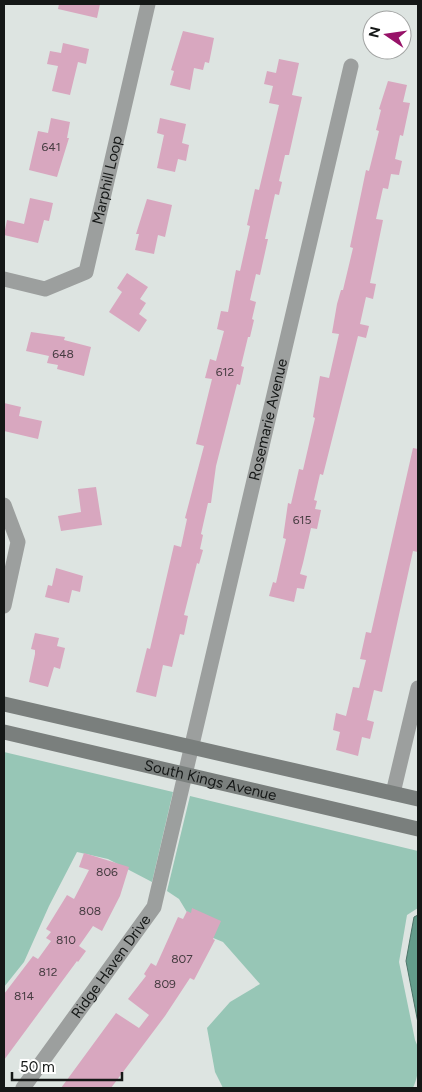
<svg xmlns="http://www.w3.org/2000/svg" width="422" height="1092" font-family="Figtree,sans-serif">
  <rect width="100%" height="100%" fill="#dde4e1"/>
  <!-- green -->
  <path fill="#97c6b6" d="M4,752L173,792L152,882L108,859L77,852L49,906L24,962L4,987Z
    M190,796L418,851V908L407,915L399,962L415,1040C422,1053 419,1075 413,1088H223L215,1072L207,1028L230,1002L260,984L223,942L199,932L179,899L167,891Z"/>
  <!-- water -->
  <path fill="#649c8b" stroke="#4c7468" d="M418,915V1023L406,961L414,917Z"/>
  <!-- building -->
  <path fill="#d8a7bf" d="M59,4H100L97,18L58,9Z
    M183,31L214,38L209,63L205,62L203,70L194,68L190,90L170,85L174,71L171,70Z
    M63,43L89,49L86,64L78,62L70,95L52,91L58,66L47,64L50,51L61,53Z
    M279,59L299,63L292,95L302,97L289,155H285L279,181L282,182L279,195L275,194L265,239H268L260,275L256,274L250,300L256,302L252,319L254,320L250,337H248L241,366L244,367L240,385L237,384L216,466L211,503H208L201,534L203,535L200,549L203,550L199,564L197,563L184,615L188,616L184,635L180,634L172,667L163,665L156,697L136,692L147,648L150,649L174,545L181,547L187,519L185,518L204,446L196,444L212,379L205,378L210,359L216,361L224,331L217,329L221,311L228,312L236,270L240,271L250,226L247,225L255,189L259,190L279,105L269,103L273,86L264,84L267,71L276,73Z
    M388,81L407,85L403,102L410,103L403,136L400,135L395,159L402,161L399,175L391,174L388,189L383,188L376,219L383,220L370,283L376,284L373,299L366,297L360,324L369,326L366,338L358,336L323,475L320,474L314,500L317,501L315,509L321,510L317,529L311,528L303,563L300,574L307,576L304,589L297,588L294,602L269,596L273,582L276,583L286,539L283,538L288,503L291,504L299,469L303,470L315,418L313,417L320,376L329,378L339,334L332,333L337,304L341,290H343L353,248L350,247L366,170L369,171L379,131L376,130L381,110L379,109Z
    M51,118L70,122L67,138H69L57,177L29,170L38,131L48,133Z
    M160,118L186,124L182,143L189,145L186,161L178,159L175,172L157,168L164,135L157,133Z
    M30,198L53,203L49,221L44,220L38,243L4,235L7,220L24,224Z
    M147,199L172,205L165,237L158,235L154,254L135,250L139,234H136Z
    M127,273L148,287L140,299L146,303L139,314L147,320L139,332L109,312L122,292L117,288Z
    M31,332L65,337L64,340L91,347L84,376L57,369L58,365L47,363L49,356L26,351Z
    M4,403L21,407L19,416L42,421L38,439L4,431Z
    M413,448L418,449V552L413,551L382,692L374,690L367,720L374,722L370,739L362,737L358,756L336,750L340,732L333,730L336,713L346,716L353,687L359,688L366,660L360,659L366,632L371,633Z
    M96,487L102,525L61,531L58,516L81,512L78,489Z
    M56,568L83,576L80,592L72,590L69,603L45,597L48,585L52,586Z
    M35,633L59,638L57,646L65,648L60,669L54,667L48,687L29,682L35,654V650L31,649Z
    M84,853L129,867L120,896L102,931L93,926L79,946L86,951L78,962L77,961L4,1060V994L33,956L38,959L51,941L46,938L51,932L46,929L67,895L74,899L89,870L79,867Z
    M192,908L221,921L213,939L215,940L194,980L190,978L165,1016L111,1088H61L116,1013L139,1028L149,1015L128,999L146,976L144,974L151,963L156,966L178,917L183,919L187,911L191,913Z"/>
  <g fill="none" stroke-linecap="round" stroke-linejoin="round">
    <!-- minor -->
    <g stroke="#9c9f9e" stroke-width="15">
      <path id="s1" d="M4,279L45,289L86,272L148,4"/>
      <path d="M4,505L18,542L4,606"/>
      <path d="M393,793L418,688"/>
      <path id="s2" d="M23,1088L154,907L351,66"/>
    </g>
    <!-- secondary -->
    <g stroke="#7a7f7d" stroke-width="15">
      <path d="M4,704L418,799"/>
      <path id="s3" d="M4,732L418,829"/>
    </g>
  </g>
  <g text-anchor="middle" stroke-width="4.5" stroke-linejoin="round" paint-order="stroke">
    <!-- number labels -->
    <g font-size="12" fill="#463c41">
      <text x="51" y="151">641</text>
      <text x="63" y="358">648</text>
      <text x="225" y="376">612</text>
      <text x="302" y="524">615</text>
      <text x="107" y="876">806</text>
      <text x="90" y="915">808</text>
      <text x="66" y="944">810</text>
      <text x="182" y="963">807</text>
      <text x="48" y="976">812</text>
      <text x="165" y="988">809</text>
      <text x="24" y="1000">814</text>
    </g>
    <!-- street labels -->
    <g font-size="15" fill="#151817" stroke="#fff">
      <text dy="5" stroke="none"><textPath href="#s1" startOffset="181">Marphill Loop</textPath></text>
      <text dy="5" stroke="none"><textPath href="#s2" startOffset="724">Rosemarie Avenue</textPath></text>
      <text dy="5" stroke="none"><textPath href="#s3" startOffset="212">South Kings Avenue</textPath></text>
      <text dy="5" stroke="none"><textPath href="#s2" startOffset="150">Ridge Haven Drive</textPath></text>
    </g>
  </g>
  <!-- border -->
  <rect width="422" height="1092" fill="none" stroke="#151817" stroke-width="10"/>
  <!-- north arrow -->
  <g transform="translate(387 35) rotate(283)"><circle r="24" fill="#ffffff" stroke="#a1a3a2"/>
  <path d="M0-4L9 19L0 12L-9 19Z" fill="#971268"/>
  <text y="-8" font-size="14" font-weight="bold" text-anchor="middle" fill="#151817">N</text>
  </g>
  <!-- scale -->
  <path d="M12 1072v8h110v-8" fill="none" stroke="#151817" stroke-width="2.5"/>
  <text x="20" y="1072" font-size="15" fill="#151817" stroke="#ffffff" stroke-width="4" paint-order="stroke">50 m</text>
</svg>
